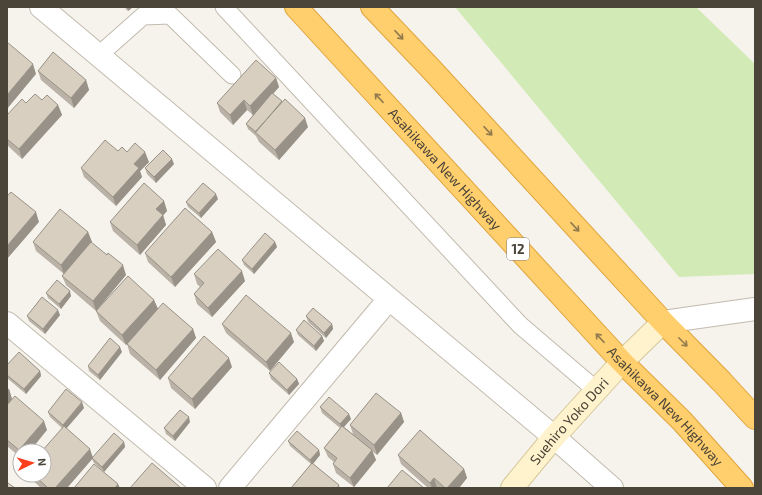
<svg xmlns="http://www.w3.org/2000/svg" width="762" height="495" font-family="'Exo 2',sans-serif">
  <rect width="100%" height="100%" fill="#f6f3ec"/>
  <!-- green -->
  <path fill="#d2eab5" d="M455,7H696L755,64V274L679,277Z"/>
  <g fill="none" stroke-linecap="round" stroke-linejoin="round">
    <defs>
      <path id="lane" d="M224,7L520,325L596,390
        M99,55L143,16L170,15L232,75"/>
      <path id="street" d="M41,7L554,437L612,488
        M663,322L755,309
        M7,323L205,488
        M230,488L389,299"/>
      <g id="secondary">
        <path id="s1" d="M512,488L554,437L622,362L663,322"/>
      </g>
      <g id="highway">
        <path id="s2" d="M296,7L622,362L682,421L742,488"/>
        <path d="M372,7L432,70L663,322L722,382L755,418"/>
      </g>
    </defs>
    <!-- lane casing -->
    <use href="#lane" stroke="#c2bbae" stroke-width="19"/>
    <!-- street casing -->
    <use href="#street" stroke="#c2bbae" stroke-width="24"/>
    <!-- secondary casing -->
    <use href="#secondary" stroke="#d6c79b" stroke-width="24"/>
    <!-- highway casing -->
    <use href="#highway" stroke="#e0a43c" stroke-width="24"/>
    <!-- lane -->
    <use href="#lane" stroke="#fff" stroke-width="17"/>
    <!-- street -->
    <use href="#street" stroke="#fff" stroke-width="22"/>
    <!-- secondary -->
    <use href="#secondary" stroke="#fff3cd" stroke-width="22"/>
    <!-- highway -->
    <use href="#highway" stroke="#ffcf6e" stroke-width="22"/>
  </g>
  <!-- wall -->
  <path fill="#bab2a6" d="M124,7H133L128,11Z
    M38,71L86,80L89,90L74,108L41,80Z
    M276,78L279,87L273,94L308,127L279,160L259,142L256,136L248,129L246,124L253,115L247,110L233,125L220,112L217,103Z
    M42,100L58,105L62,115L22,159L7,145V115L26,103Z
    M118,151L127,152L149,162L140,171L142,177L116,206L84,177L81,168Z
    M174,164L156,183L147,174L145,168Z
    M218,199L201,218L188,207L186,202Z
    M164,201L167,211L163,215L166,225L140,255L113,231L110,222Z
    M88,232L92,242H91L126,275L96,311L66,285L62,276L64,274L36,251L33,242Z
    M212,232L216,242L175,287L148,262L145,253Z
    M275,242L277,247L254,274L244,265L242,260Z
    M194,274L245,281L212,317L197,304L194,294L200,287L197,284Z
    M46,293L71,296L61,309L48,298Z
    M154,300L158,309L193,329L196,338L160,380L130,354L127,344L145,323L126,345L100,321L96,311Z
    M60,315L45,334L29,321L27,316Z
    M306,316L332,324L333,329L326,338L308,322Z
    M222,324L294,342L270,371L226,333Z
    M296,330L322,336L324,341L316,351L298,335Z
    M122,352L100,380L89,371L88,366Z
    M7,365L40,371L41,376L26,394L7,378Z
    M232,367L195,409L171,388L168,378Z
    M269,373L297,379L299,384L289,395L271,379Z
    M7,388L9,389L12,399L47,430L20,451V457L7,446Z
    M320,407L351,419L344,427L353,434L350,425L401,413L404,422L377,455L372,451L376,460L354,487L336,473L333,464L334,462L328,457L324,448L340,428L322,413Z
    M84,408L66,429L93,457L124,442L125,447L104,472L94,463L92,459L67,488H41L30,478L29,475H44L62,428L50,417L48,412Z
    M190,422L175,441L166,434L164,428Z
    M288,441L319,450L320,455L313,464L339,485L340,488H291L311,464L290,446Z
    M398,455L464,469L467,478L459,488H428L401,464Z"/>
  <!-- shaded-wall -->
  <path fill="#979187" d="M127,7H133L128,11Z
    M33,64L36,74L7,109V95Z
    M276,78L279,87L253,116L250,106Z
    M86,80L89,90L74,108L71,98Z
    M244,100L247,110L233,125L230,115Z
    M58,105L62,115L22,159L19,149Z
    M305,118L308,127L279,160L275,150Z
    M145,152L149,162L140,171L142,177L116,206L113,197L134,164Z
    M172,159L174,164L156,183L154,177Z
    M216,194L218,199L201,218L199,213Z
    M164,201L167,211L160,219L156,209Z
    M36,212L39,222L7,259V246Z
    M163,215L166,225L140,255L137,245Z
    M88,232L92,242L64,275L61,265Z
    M212,232L216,242L175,287L171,277Z
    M275,242L277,247L254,274L252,269Z
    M123,265L126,275L96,311L93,301Z
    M242,271L245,281L212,317L208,308Z
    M70,291L71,296L61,309L59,304Z
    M154,300L158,309L126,345L122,335Z
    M58,310L60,315L45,334L43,329Z
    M332,324L333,329L326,338L324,333Z
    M193,329L196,338L160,380L156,370Z
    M291,333L294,342L270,371L266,362Z
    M322,336L324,341L316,351L314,346Z
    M120,347L122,352L100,380L98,375Z
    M229,358L232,367L195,409L192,399Z
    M40,371L41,376L26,394L24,389Z
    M297,379L299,384L289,395L287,390Z
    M9,389L12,399L7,405V391Z
    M82,402L84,408L65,430L63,425Z
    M401,413L404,422L377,455L374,445Z
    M349,414L351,419L342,429L340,424Z
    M189,417L190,422L175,441L173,436Z
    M44,421L47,430L30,451H20V453L19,450Z
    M124,442L125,447L104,472L102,467Z
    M90,449L93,458L67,488H55Z
    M319,450L320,455L312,465L310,460Z
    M372,450L376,460L354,487L350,478Z
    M464,469L467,478L459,488H447Z
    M434,478L437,488H432L430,483Z
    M118,484L120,488H115Z"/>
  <!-- building -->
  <path fill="#d8cfc1" stroke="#979187" d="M7,42L33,64L7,95Z
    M53,52L86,80L71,98L38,71Z
    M256,60L276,78L250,106L244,100L230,115L217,103Z
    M272,93L282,101L256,132L246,124Z
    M35,94L42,100L47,95L58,105L19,149L7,139V115L22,99L26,103Z
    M285,99L305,118L275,150L255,132Z
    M105,140L118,151L122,147L127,152L135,143L145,152L134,164L139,168L113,197L81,168Z
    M163,150L172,159L154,177L145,168Z
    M144,183L164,201L156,209L163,215L137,245L110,222Z
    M203,183L216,194L199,213L186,202Z
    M11,192L36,212L7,246V196Z
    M185,208L212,232L171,277L145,253Z
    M60,209L88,232L61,265L33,242Z
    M265,233L275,242L252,269L242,260Z
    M91,242L107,255L108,253L123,265L93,301L62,276Z
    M218,249L242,271L208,308L194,294L204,283L194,274Z
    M128,276L154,300L122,335L96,311Z
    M57,280L70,291L59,304L46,293Z
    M246,295L291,333L266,362L222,324Z
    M42,297L58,310L43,329L27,316Z
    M163,303L193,329L156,370L127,344Z
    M313,308L332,324L324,333L306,316Z
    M304,320L322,336L314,346L296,330Z
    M204,336L229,358L192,399L168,378Z
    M110,338L120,347L98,375L88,366Z
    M19,352L40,371L24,389L7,375V365Z
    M279,362L297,379L287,390L269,373Z
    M66,389L82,402L63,425L48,412Z
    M376,393L401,413L374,445L350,425Z
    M15,396L44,421L19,450L7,440V405Z
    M329,397L349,414L340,424L320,407Z
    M180,410L189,417L173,436L164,428Z
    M64,426L90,449L55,488H48L34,475H44V451H42Z
    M342,426L372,450L350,478L333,464L337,458L324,448Z
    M420,430L464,469L447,488H445L434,478L430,483L398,455Z
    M297,431L319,450L310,460L288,441Z
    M114,433L124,442L102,467L92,458Z
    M152,463L181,488H130Z
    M312,463L339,485L337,488H291Z
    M94,464L118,484L115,488H74Z
    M402,470L424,488H387Z
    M8,483L15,488H7V485Z"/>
  <!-- one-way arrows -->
  <defs><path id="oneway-shaft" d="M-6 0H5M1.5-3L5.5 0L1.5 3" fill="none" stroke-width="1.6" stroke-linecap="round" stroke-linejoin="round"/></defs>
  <g stroke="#937c4e">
    <use href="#oneway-shaft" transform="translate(399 35) rotate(47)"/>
    <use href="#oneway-shaft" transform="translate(379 98) rotate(-133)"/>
    <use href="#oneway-shaft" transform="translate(488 131) rotate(47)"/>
    <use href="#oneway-shaft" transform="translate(575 227) rotate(47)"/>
    <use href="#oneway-shaft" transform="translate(600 338) rotate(-133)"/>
    <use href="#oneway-shaft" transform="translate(683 342) rotate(45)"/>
  </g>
  <g text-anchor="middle" stroke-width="3" stroke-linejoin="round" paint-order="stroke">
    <!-- shield labels -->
    <rect fill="#fff" stroke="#817c74" stroke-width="1" x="507" y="238" width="22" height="22" rx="3"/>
    <g font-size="13" font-weight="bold" fill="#4b4439">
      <text x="518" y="254">12</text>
    </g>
    <!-- street labels -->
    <g font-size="14" fill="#4b4439" stroke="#fff">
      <text dy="5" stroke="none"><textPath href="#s2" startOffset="220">Asahikawa New Highway</textPath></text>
      <text dy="5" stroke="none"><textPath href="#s2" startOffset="544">Asahikawa New Highway</textPath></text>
      <text dy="5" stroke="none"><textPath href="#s1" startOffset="88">Suehiro Yoko Dori</textPath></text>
    </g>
  </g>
  <!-- border -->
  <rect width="762" height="495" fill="none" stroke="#4b4439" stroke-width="16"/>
  <!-- north arrow -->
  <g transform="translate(32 463) rotate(85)"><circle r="19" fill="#ffffff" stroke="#b7b4b0"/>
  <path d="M0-3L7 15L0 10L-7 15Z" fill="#fc3f1d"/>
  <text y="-6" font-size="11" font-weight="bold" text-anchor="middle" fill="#4b4439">N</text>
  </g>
</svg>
